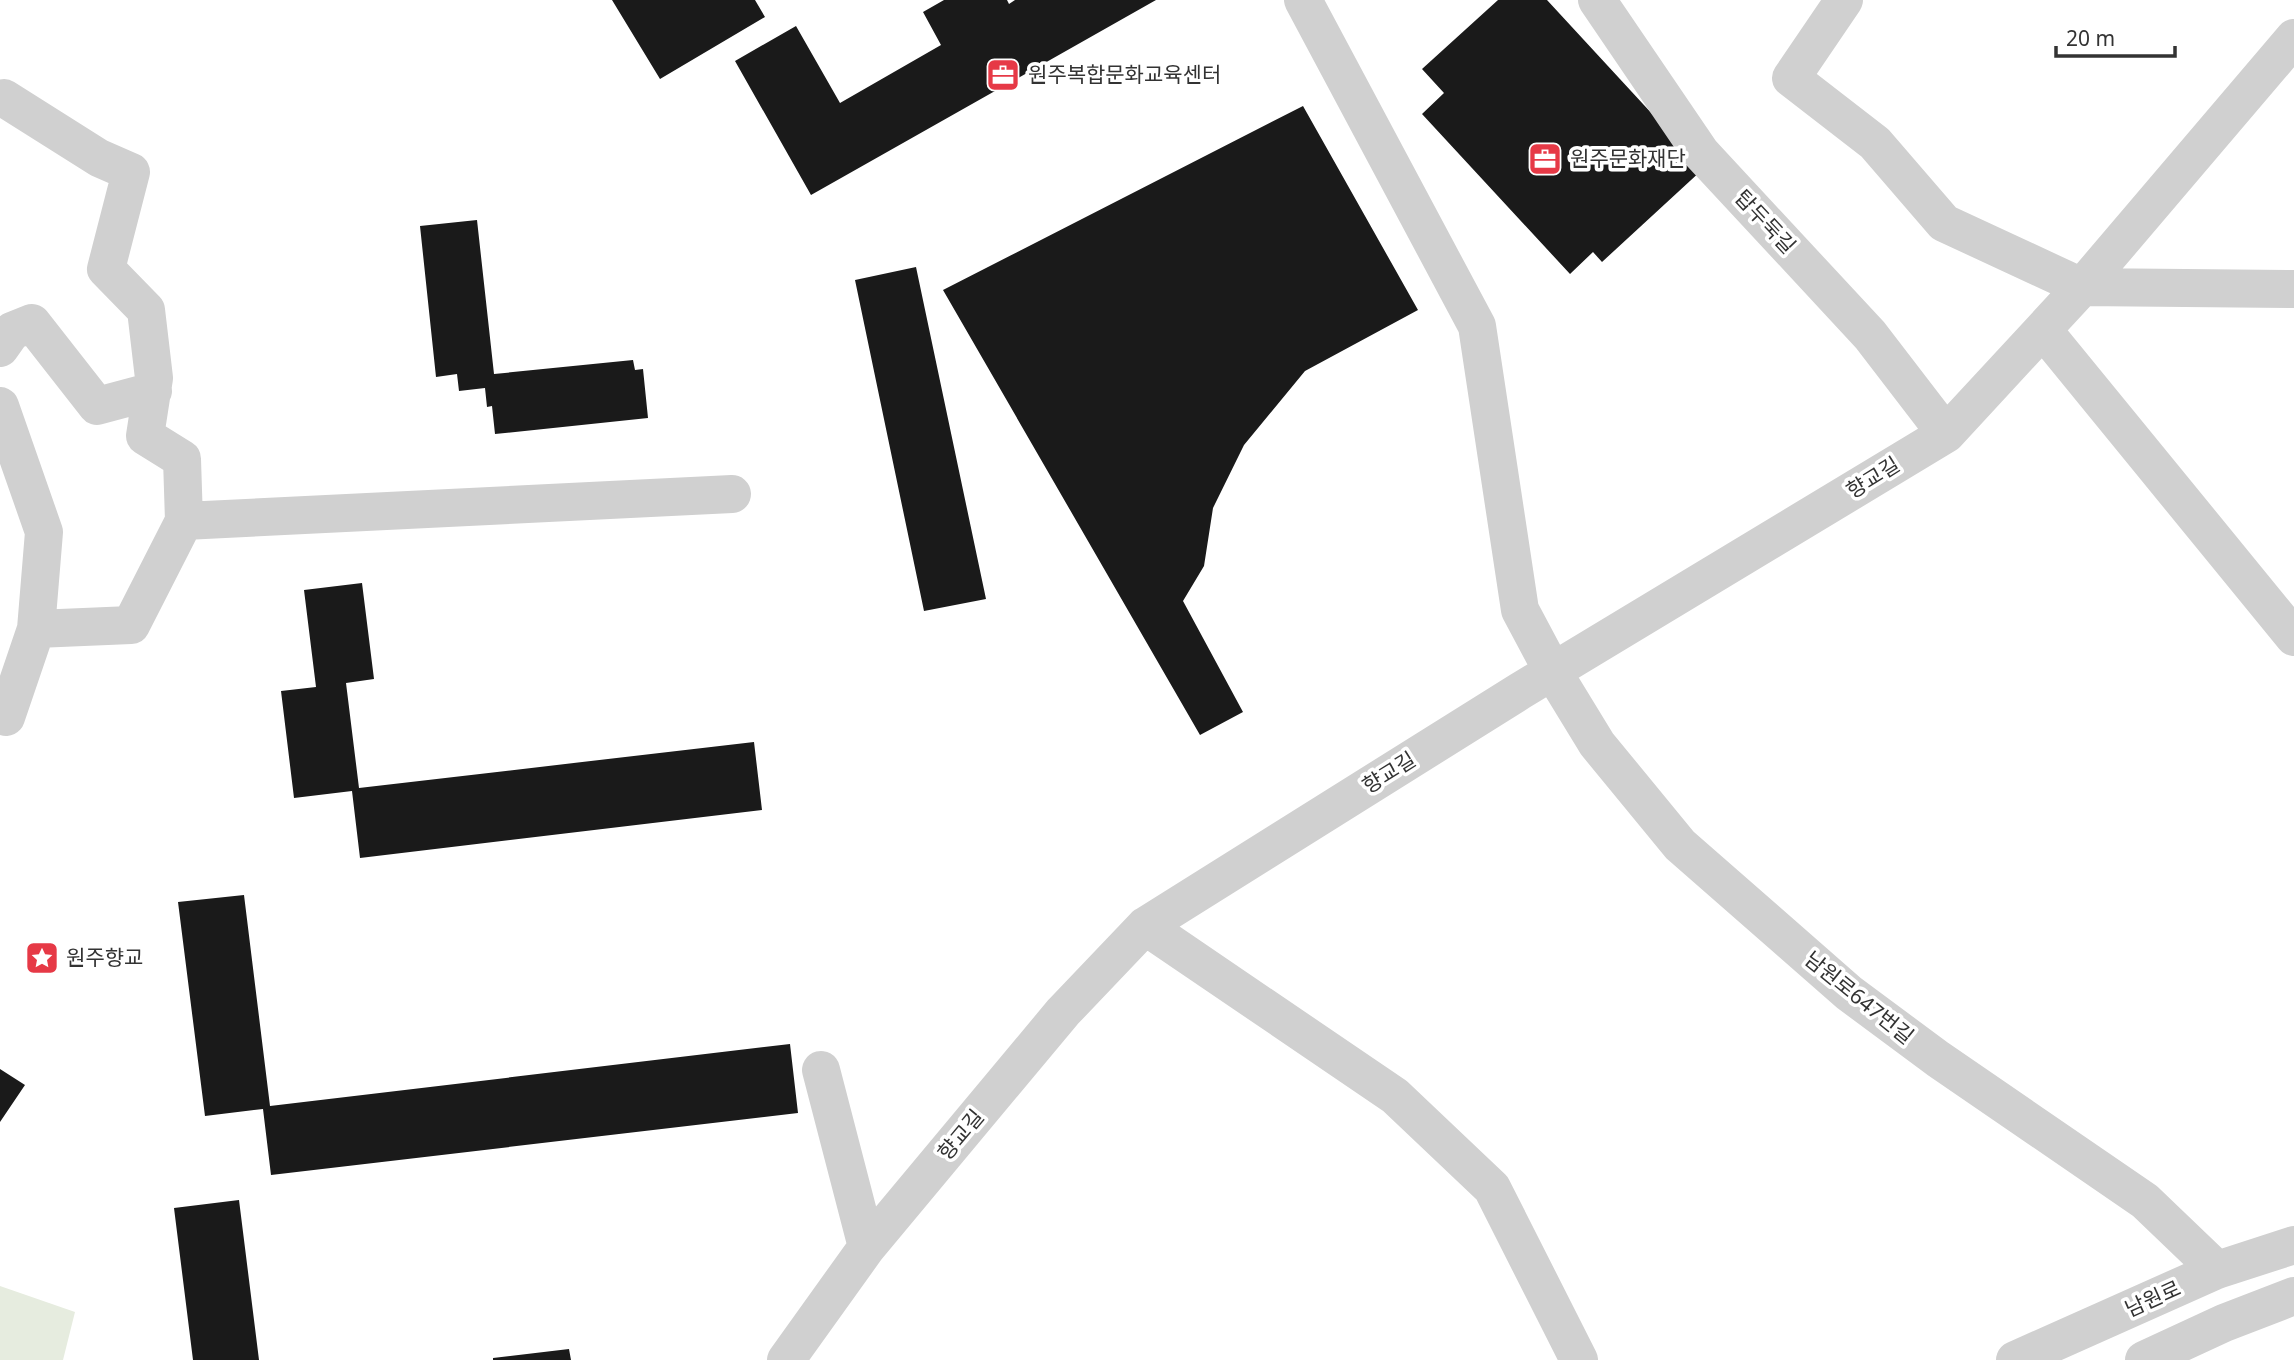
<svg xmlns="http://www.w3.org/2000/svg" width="2294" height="1360" font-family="'Noto Sans','Noto Sans KR',sans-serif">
  <rect width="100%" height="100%" fill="#fff"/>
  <!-- green -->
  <path fill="#e6ecdf" d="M0,1286L75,1312L63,1360H0Z"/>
  <!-- building -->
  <path fill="#1a1a1a" d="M612,0H755L765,17L660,79Z
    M944,0H1007L1009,4L1015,0H1156L811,195L735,61L796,26L840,103L941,45L923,12Z
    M1498,0H1547L1703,169L1602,262L1593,252L1570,274L1422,114L1444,93L1422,69Z
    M1303,106L1418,310L1305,371L1244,445L1213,508L1204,566L1183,601L1243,712L1200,735L943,290Z
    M477,220L494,374L633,360L635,370L643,369L648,418L495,434L492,406L487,407L485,388L459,391L457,374L436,377L420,226Z
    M916,267L986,599L924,611L855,280Z
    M362,583L374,679L346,683L359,788L754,742L762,810L360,858L352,791L294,798L281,691L316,687L304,590Z
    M244,895L270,1106L790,1044L798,1113L271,1175L263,1109L205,1116L178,902Z
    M0,1069L25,1085L0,1122Z
    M239,1200L259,1360H193L174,1208Z
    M569,1349L571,1360H493V1358Z"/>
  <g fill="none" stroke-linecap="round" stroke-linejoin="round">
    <!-- minor -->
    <path stroke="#d0d0d0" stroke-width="38" d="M1303,0L1477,326L1520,610L1553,672L1597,744L1680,845L1849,993L1938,1059L2145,1201L2217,1270
      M1597,0L1701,153L1870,335L1946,434
      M1844,0L1791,78L1875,143L1944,223L2082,287L2294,289
      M0,99L4,98L99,158L131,172L106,269L146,310L154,378L145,436L182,459L184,521
      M2043,330L2294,637
      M0,348L12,331L32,323L97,406L153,391
      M0,406L44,532L36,629
      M0,715L6,717L36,629L131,625L184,521L732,494
      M1145,926L1395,1096L1492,1188L1579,1360
      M821,1070L867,1247
      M786,1360L867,1247L1063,1012L1145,926L1520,691L1946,434L2082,287L2294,38
      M2015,1360L2217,1270L2294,1245
      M2144,1360L2224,1323L2294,1296"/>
  </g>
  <!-- icons -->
  <defs>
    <symbol id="office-square" viewBox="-11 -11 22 22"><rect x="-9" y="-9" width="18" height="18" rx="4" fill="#e63946" stroke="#fff"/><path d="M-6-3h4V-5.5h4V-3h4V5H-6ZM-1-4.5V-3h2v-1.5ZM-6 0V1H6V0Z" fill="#fff"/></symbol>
    <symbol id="sight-square" viewBox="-11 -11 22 22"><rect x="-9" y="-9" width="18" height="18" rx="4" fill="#e63946" stroke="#fff"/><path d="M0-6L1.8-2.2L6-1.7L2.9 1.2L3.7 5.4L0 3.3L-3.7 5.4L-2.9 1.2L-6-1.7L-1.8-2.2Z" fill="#fff"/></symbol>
  </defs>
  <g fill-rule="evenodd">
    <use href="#office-square" x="984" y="56" width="38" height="38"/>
    <use href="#office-square" x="1526" y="140" width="38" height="38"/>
    <use href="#sight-square" x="23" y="939" width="38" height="38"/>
  </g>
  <g text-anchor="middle" stroke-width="7" stroke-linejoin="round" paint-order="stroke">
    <!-- poi labels -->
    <g font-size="21" fill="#333" stroke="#fff" text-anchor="start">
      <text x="1028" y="82">원주복합문화교육센터</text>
      <text x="1570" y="166">원주문화재단</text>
      <text x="66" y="965">원주향교</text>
    </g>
    <!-- street labels -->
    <g font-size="21" fill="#333" stroke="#fff">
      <text transform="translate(1765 222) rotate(47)" y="7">탑두둑길</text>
      <text transform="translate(1873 478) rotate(-32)" y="7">향교길</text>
      <text transform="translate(1389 773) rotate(-32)" y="7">향교길</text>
      <text transform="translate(1859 998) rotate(39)" y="7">남원로647번길</text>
      <text transform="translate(961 1135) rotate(-50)" y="7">향교길</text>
      <text transform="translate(2153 1299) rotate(-24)" y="7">남원로</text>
    </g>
  </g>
  <!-- scale -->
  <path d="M2056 46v10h119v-10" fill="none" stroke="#333333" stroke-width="3.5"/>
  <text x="2066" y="46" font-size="21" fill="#333333" stroke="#ffffff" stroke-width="5" paint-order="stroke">20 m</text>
</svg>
